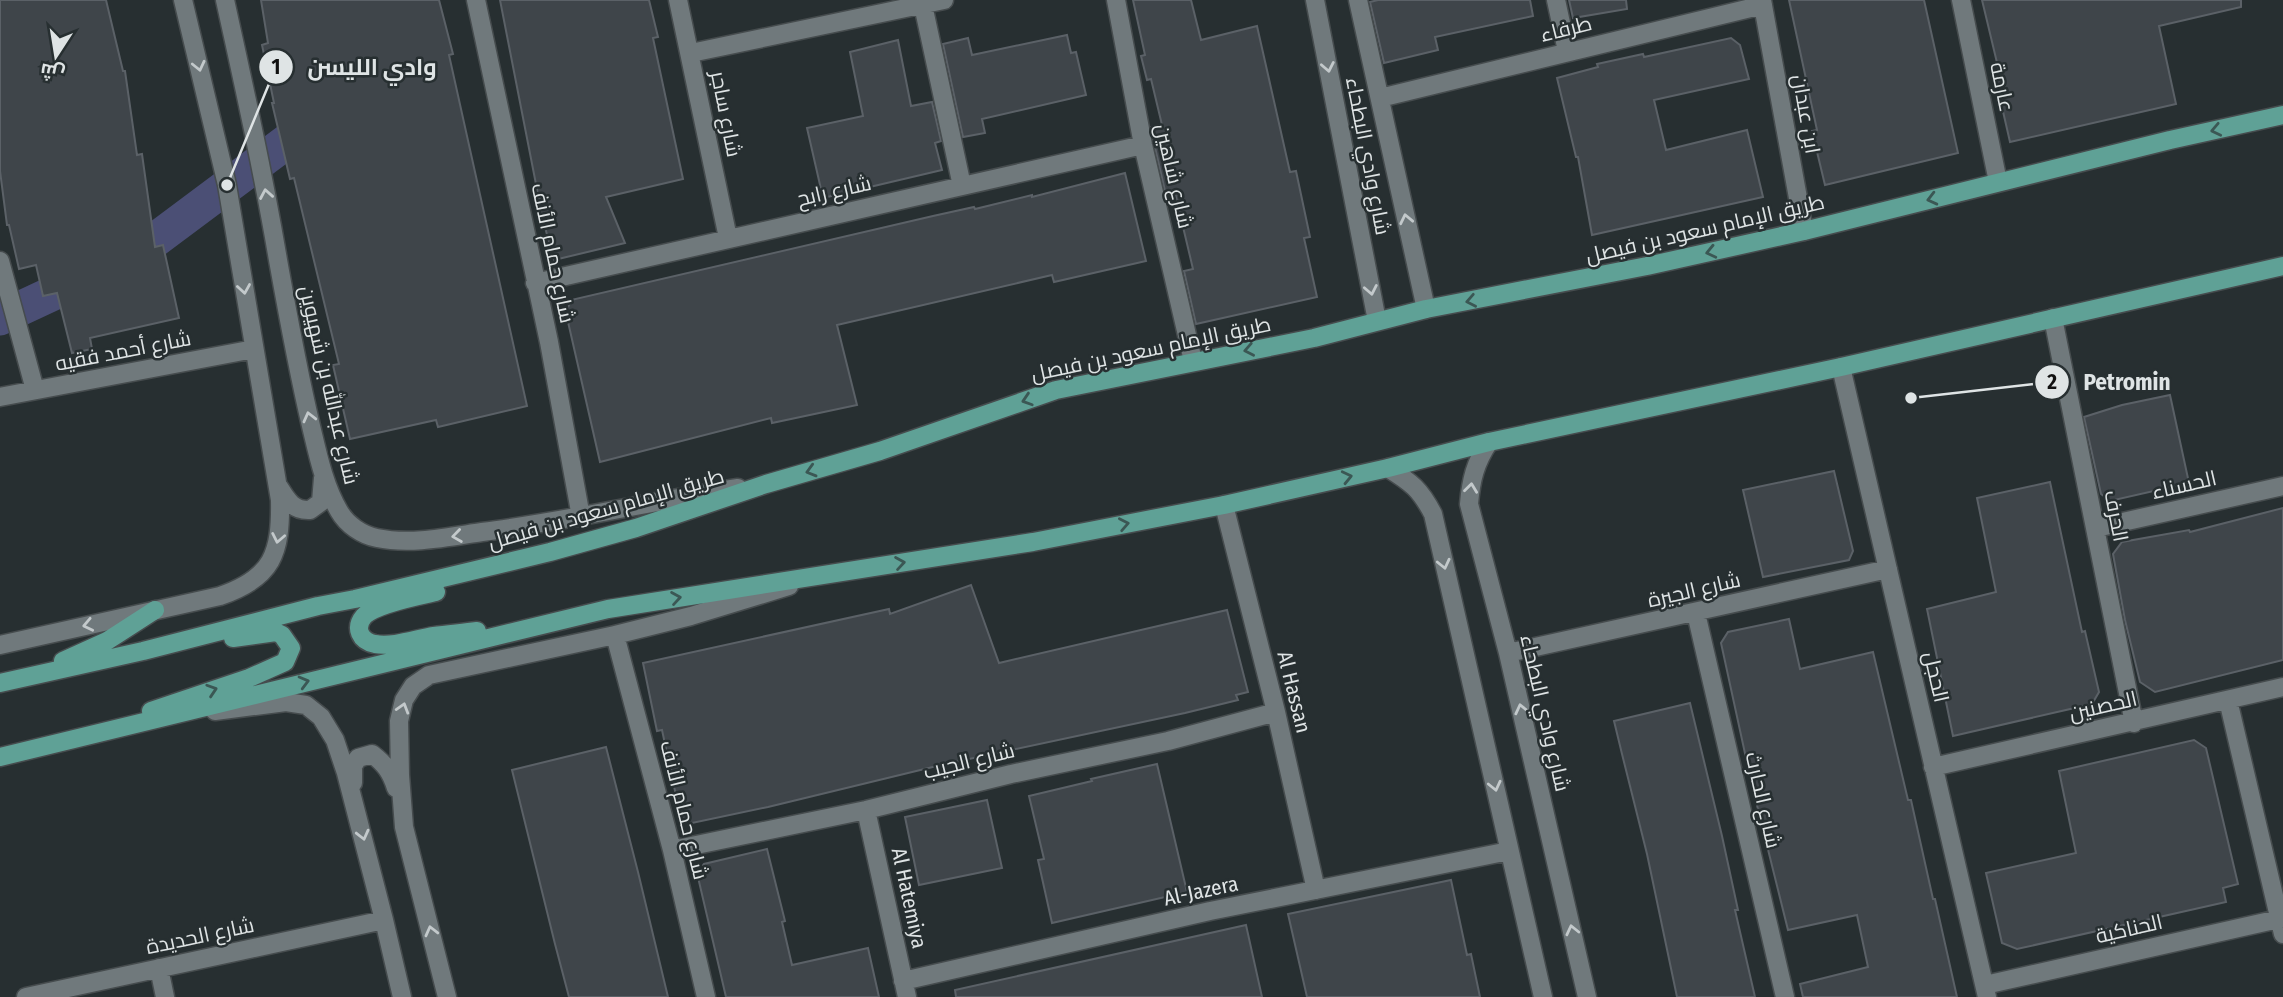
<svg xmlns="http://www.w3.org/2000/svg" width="2283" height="997" font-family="'Fira Sans Condensed',Cairo,sans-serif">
  <rect width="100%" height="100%" fill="#272f31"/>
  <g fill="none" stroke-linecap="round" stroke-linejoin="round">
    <!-- river -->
    <path stroke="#4b4f75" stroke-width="35" d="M0,318L135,255L305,128L315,114"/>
  </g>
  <!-- building -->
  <path fill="#3f454a" stroke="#5b6167" stroke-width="2" d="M0,0H106L123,71H125L137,155L142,154L155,247L163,245L179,318L90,338L92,349L72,353L57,293L43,296L36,265L19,269L9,225H7L0,171Z
    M261,0H439L453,54L449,55L527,406L438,427L436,420L350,439L333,365L339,364L294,178L290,179L272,103H274L262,45L268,43Z
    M500,0H649L658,37L653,38L683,179L606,197L625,243L554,260L543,220Z
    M1133,0H1191L1201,40L1257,26L1290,172L1296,171L1310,237L1304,238L1317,297L1196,324L1184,271L1193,269L1175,193L1166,195L1154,143L1151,127L1162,125L1151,79L1147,80L1141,56L1145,55Z
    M1378,0H1530L1533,16L1435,37L1438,50L1384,63L1370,2Z
    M1569,0H1626L1627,9L1573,18Z
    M1789,0H1924L1958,153L1825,185L1812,131L1817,130Z
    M1982,0H2241V7L2159,26L2176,104L2010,142L1994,72L1999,71Z
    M1067,35L1071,53L1076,52L1086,95L982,119L985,133L963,137L943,44L968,38L972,55Z
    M1731,38L1740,45L1749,79L1654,100L1666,150L1747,130L1763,197L1592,235L1578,157H1576L1557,78L1598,67L1597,64L1643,54L1644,57Z
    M898,40L911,106L932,102L941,141L935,143L942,170L823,198L807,128L863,116L850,52Z
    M1125,173L1146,261L1054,282L1052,275L837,325L857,405L772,423L771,418L600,462L566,313L571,300L933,216L974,207L975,209L1032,195V197Z
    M2170,395L2189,483L2110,501L2101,494L2084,417L2122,405Z
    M1834,471L1853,551L1849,560L1763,577L1743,490Z
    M2050,482L2082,632L2085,631L2099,692L2092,704L1953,736L1927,609L1996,592L1977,498Z
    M2283,508V660L2155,692L2140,682L2125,620L2113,554L2122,542L2189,530L2190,532Z
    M971,585L999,663L1227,610L1248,692L1236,695L1238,700L1185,713L941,765L768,807L692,823L681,819L662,730L657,731L643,663L889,609L890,614Z
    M1789,619L1800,669L1873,652L1908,800H1911L1933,899H1935L1957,997H1803L1800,984L1868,967L1857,915L1788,930L1751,781L1721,643L1728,632Z
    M1690,703L1722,836L1738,910H1735L1755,997H1677L1647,854L1622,754L1614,721Z
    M2194,740L2206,748L2238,884L2223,888L2226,902L2017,949L2002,943L1986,873L2076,853L2059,771Z
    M606,747L638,872L668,997H569L555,944L512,770Z
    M1157,764L1187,892L1052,923L1038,860L1044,859L1029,796L1092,781L1091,779Z
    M987,800L1002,868L919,885L905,817Z
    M767,849L785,921L782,922L792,965L868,948L879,997H726L697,873L704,864Z
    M1451,880L1467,955L1471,954L1480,997H1307L1288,914Z
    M1246,925L1262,997H956L955,990Z"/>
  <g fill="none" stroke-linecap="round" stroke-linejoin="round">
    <defs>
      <path id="minor" d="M225,0C244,86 263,172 278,260C288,316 298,371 311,426C318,455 324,485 339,511C347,525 362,535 377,538C411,545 448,537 482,532C568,521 653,501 738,488
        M476,0L549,342L581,517
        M678,0L728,238
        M1116,0L1143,145L1193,361
        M1315,0L1377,321
        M1358,0L1426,309
        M1556,0L1567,51
        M1762,0L1804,231
        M1961,0L1998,182
        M923,5L962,186
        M691,53L944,0
        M1380,98L1763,5
        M0,261L35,390
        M535,283L1143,145
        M2053,318L2134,723
        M1841,367L1987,997
        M0,397L254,349
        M1489,442C1475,463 1471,480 1469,504L1508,653L1587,997
        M1388,468C1412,483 1420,489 1433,514L1543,997
        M279,487C287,500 293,511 310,510L321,502L323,478
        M1224,505L1276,712L1316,890
        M2096,528L2283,486
        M1696,613L1785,997
        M615,635L672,850L706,997
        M0,645L220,596C273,578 281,553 280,500L227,185L183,0
        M1508,653L1888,569
        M2228,700L2283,934
        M215,711L286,702L306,705L321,717L335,740L346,773L384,920L402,997
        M1933,767L2283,687
        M353,783V766L358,758L372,754C385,764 391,772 396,788
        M866,810L907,997
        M672,850L866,810L1011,774L1168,741L1276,712
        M159,968L165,997
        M903,981L1210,911L1509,851
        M1985,985L2283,918
        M26,997L384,920
        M447,997L404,827L400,775L399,721L404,700L413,686L429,675L615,635L691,616L789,586"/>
      <path id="major" d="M436,592C418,596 376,604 364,616C354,628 360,641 375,644C394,647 415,639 434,636C448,634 462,633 477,631
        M63,661L107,641L155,610
        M0,683L143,651L318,606L355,599L550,552L636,528L766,484L880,451L1056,390L1314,338L1426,309L1647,266L1804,231L2170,140L2283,115
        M151,711L249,678L285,662L291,648L282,635L276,632L233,638
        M0,757L608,609L1033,542L1224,505L1388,468L1489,442L1841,367L2283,266"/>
    </defs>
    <!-- minor casing -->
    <use href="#minor" stroke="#464c4e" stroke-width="21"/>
    <!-- major casing -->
    <use href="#major" stroke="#464c4e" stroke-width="21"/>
    <!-- minor -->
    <use href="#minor" stroke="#70797c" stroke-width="18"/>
    <!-- major -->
    <use href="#major" stroke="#5fa196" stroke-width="18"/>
  </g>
  <!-- one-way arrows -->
  <defs><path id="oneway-chevron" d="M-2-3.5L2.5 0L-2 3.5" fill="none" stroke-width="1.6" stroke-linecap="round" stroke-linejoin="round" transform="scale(1.75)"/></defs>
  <g stroke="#c3c9cb">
    <use href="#oneway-chevron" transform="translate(199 66) rotate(77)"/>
    <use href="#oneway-chevron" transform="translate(1328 67) rotate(79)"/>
    <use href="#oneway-chevron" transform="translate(266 194) rotate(-100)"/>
    <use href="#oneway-chevron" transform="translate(1406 219) rotate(-102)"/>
    <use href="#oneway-chevron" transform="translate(244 289) rotate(81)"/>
    <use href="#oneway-chevron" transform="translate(1371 290) rotate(79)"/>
    <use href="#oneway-chevron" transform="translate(309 417) rotate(-104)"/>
    <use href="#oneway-chevron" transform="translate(1471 488) rotate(-83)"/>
    <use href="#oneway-chevron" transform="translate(457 536) rotate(172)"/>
    <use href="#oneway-chevron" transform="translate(278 538) rotate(101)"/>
    <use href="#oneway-chevron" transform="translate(1444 564) rotate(77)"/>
    <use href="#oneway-chevron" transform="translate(88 625) rotate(168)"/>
    <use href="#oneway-chevron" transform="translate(403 708) rotate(-73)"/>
    <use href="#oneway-chevron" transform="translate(1521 709) rotate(-103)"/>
    <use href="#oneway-chevron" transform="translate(1495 786) rotate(77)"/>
    <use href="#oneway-chevron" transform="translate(363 835) rotate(76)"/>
    <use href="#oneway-chevron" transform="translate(1572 930) rotate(-103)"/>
    <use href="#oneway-chevron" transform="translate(431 931) rotate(-104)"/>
  </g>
  <g stroke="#3b5754">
    <use href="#oneway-chevron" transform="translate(2216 130) rotate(168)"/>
    <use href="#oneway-chevron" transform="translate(1932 199) rotate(166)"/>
    <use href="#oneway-chevron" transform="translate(1711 252) rotate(167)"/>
    <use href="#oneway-chevron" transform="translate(1471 301) rotate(169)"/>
    <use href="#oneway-chevron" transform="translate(1249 350) rotate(169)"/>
    <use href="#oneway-chevron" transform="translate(1027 400) rotate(162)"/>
    <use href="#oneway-chevron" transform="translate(811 471) rotate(164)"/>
    <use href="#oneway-chevron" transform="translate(1347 477) rotate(-13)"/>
    <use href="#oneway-chevron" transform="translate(1124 524) rotate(-11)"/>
    <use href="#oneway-chevron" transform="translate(900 563) rotate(-9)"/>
    <use href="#oneway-chevron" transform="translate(676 598) rotate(-9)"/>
    <use href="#oneway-chevron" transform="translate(304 682) rotate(-15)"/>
    <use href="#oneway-chevron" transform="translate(212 690) rotate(-18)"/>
  </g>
  <g text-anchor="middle" stroke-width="5" stroke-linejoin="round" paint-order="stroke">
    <!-- street labels -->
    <g font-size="21" fill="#dfe4e5" stroke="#272f31">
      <text transform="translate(1566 29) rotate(-14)" y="7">طرفاء</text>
      <text transform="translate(2002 87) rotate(78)" y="7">عارمة</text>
      <text transform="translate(726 114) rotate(79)" y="7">شارع ساجر</text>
      <text transform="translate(1806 114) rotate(80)" y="7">ابن عبدان</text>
      <text transform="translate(1368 156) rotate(79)" y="7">شارع وادي البطحاء</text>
      <text transform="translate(1174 176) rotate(77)" y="7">شارع شاهين</text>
      <text transform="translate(834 191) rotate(-13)" y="7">شارع رابح</text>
      <text transform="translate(1705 229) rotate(-13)" y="7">طريق الإمام سعود بن فيصل</text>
      <text transform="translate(553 253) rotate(78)" y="7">شارع حمام الأنف</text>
      <text transform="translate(1151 349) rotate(-12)" y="7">طريق الإمام سعود بن فيصل</text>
      <text transform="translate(123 351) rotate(-11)" y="7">شارع أحمد فقيه</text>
      <text transform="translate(329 385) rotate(77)" y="7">شارع عبدالله بن شهيوين</text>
      <text transform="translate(2184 485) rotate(-13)" y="7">الحسناء</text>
      <text transform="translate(606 509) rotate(-16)" y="7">طريق الإمام سعود بن فيصل</text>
      <text transform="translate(2116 516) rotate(79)" y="7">الحرف</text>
      <text transform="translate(1694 590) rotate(-13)" y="7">شارع الجيرة</text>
      <text transform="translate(1936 677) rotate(77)" y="7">الحجل</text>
      <text transform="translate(1294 692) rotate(76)" y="7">Al Hassan</text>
      <text transform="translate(2103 706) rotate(-13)" y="7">الحصنين</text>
      <text transform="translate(1545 713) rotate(77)" y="7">شارع وادي البطحاء</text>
      <text transform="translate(969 761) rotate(-14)" y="7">شارع الجيب</text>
      <text transform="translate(1763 800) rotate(77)" y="7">شارع الحارث</text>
      <text transform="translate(684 810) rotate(76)" y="7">شارع حمام الأنف</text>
      <text transform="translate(1201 891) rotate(-12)" y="7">Al-Jazera</text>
      <text transform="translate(909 898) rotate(78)" y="7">Al Hatemiya</text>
      <text transform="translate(2129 929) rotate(-13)" y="7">الحناكية</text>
      <text transform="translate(200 936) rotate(-12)" y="7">شارع الحديدة</text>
    </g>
  </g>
  <!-- callouts -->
  <path fill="none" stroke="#dfe4e5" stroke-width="2.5" d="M227 185L276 67M1911 398L2052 382"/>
  <g fill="#dfe4e5" stroke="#272f31" stroke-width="2.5">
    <circle cx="227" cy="185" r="7"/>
    <circle cx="1911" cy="398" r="7"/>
    <circle cx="276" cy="67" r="18"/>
    <circle cx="2052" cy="382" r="18"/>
  </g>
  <g font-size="21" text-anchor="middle" font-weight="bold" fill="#111">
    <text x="276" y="74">1</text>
    <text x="2052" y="389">2</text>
  </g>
  <g font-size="23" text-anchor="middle" font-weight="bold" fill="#dfe4e5" stroke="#272f31" stroke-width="5" stroke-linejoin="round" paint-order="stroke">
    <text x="372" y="75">وادي الليسن</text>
    <text x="2127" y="390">Petromin</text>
  </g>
  <!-- north arrow -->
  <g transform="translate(56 56) rotate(192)" stroke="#272f31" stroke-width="5" paint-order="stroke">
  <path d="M0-5L12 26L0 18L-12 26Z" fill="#dfe4e5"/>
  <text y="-10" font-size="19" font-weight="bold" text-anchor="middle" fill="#dfe4e5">ش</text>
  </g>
</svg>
